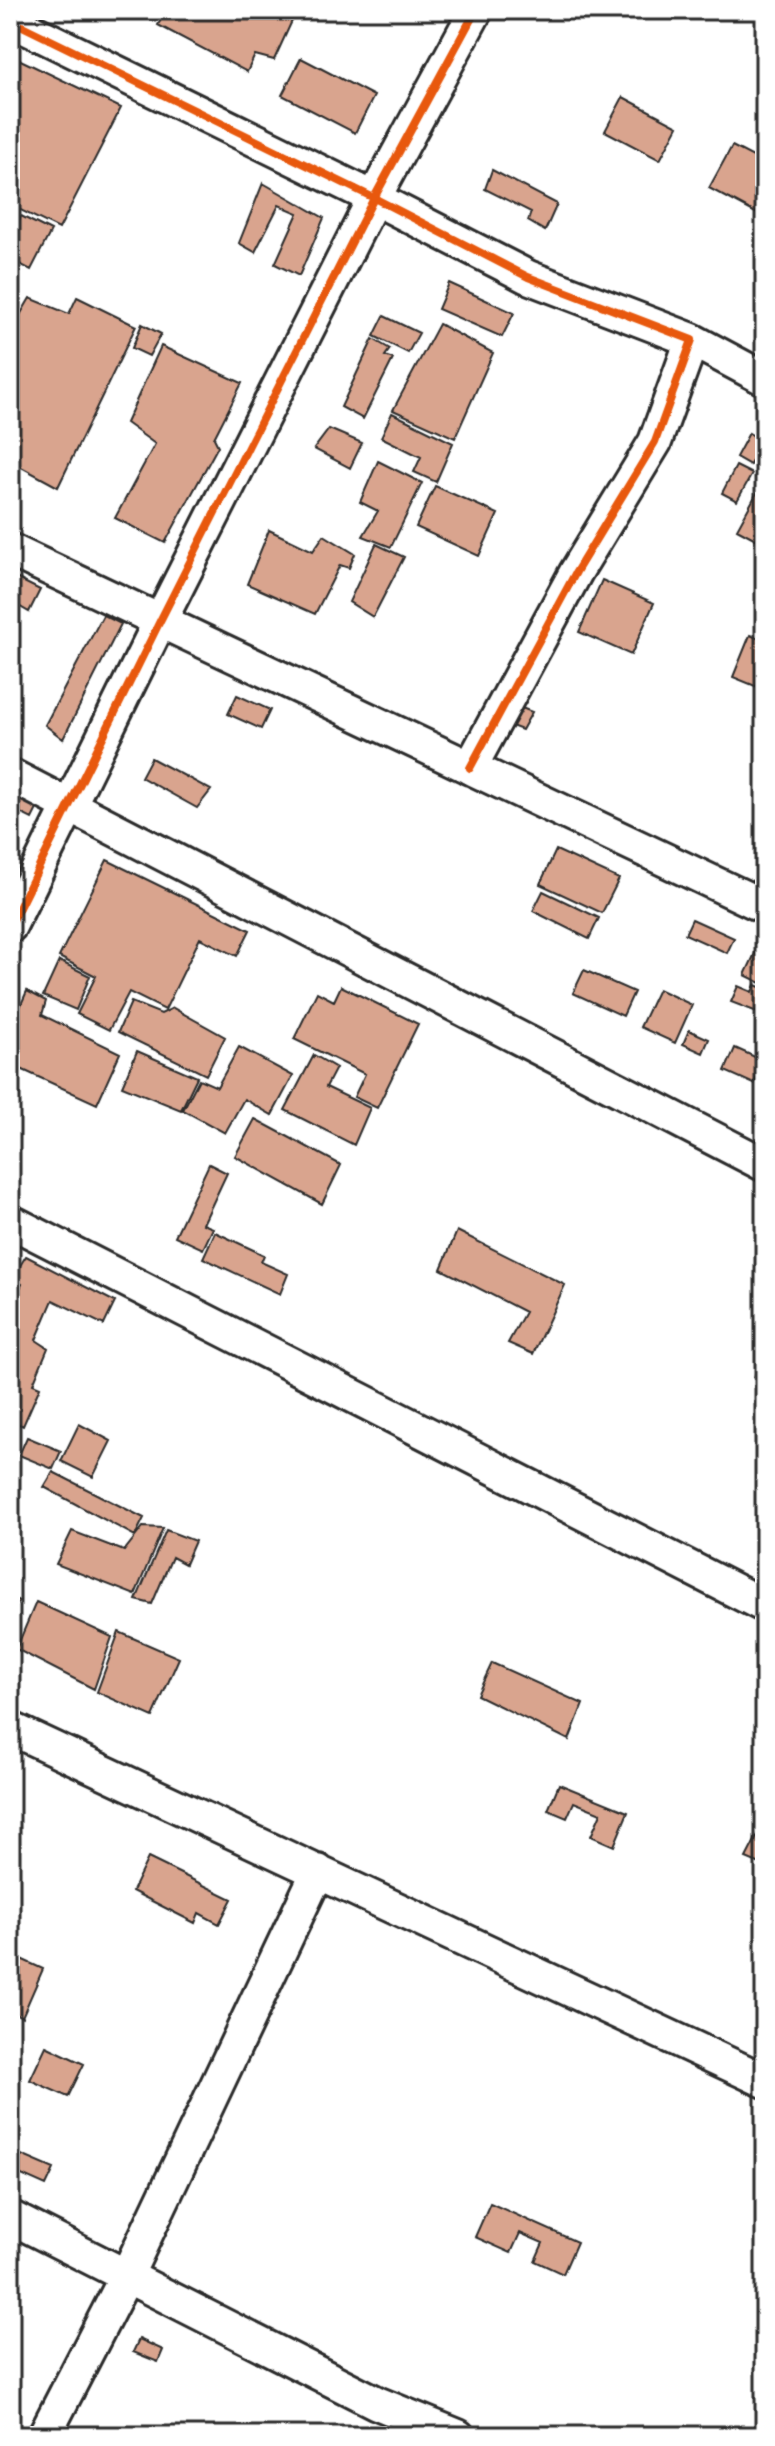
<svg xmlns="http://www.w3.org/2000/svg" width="775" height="2446" font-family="Delius,sans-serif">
  <rect width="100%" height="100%" fill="#fff"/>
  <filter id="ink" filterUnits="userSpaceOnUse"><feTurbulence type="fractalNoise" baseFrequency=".0125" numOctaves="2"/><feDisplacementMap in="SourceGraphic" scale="16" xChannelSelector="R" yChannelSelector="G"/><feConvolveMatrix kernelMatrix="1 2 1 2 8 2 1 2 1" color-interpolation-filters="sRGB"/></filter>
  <g filter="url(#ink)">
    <!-- building -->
    <path fill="#d9a48e" stroke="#2b2b2b" stroke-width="2" d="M166,10H297L274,60L255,55L247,72L158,25Z
      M10,55L121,108L59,229L10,205Z
      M301,58L374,96L355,133L282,95Z
      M623,97L678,126L660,160L605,131Z
      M732,146L765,163V218L709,188Z
      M492,170L557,204L545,231L528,221L531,212L485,189Z
      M263,183L324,218L299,276L275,264L298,213L279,205L255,252L239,243Z
      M21,216L51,231L31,270L10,259V236Z
      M449,283L514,313L502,337L438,309Z
      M77,297L136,326L58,487L10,461V332L30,298L69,314Z
      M384,316L419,333L408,353L374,336Z
      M142,324L161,334L149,356L132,348Z
      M439,324L493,353L455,438L393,410Z
      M373,339L390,349L385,356L393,359L363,419L341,407Z
      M161,346L242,383L214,438L218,446L165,543L115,518L155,444L126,423Z
      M392,413L453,443L436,482L414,472L421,457L381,437Z
      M329,429L362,443L350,468L314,449Z
      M749,433L762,441L750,465L736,457Z
      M378,461L422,483L391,547L363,536L378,511L360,502Z
      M736,466L752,474L737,501L722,493Z
      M765,478V544L737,529Z
      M435,486L498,514L479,556L416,527Z
      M269,530L313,551L324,535L355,554L349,568L340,565L315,614L247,584Z
      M376,544L404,557L373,617L349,602Z
      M14,577L40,590L29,612L10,601V585Z
      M602,580L654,603L631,655L579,632Z
      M103,615L121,624L63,739L45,725Z
      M750,635L765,641V690L733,677Z
      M237,695L270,710L261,729L228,714Z
      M514,705L532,712L522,730L506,724Z
      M151,758L211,790L197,808L141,777Z
      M10,785L41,801L32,819L10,808Z
      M556,850L619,879L602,913L540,884Z
      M107,860L250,930L237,956L200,938L165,1010L129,992L109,1030L77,1014L96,976L59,957Z
      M543,891L599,918L589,939L533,911Z
      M692,919L734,938L727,953L685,934Z
      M758,947L765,950V985L745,975Z
      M59,961L90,976L76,1010L43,996Z
      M584,970L634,992L623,1016L573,993Z
      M755,985L765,989V1015L731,1002L738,986L752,992Z
      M341,986L418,1024L377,1108L354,1097L365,1074L294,1039L317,992L334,1001Z
      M658,989L692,1005L675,1043L640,1027Z
      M27,991L46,1001L42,1015L120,1053L97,1104L10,1064V1029Z
      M131,1002L161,1014L173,1008L225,1037L206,1075L118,1032Z
      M689,1030L709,1039L703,1053L683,1044Z
      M239,1047L293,1076L272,1115L244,1099L225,1133L183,1110L199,1079L217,1087Z
      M735,1048L764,1061L754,1084L725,1071Z
      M137,1051L197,1077L181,1110L122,1086Z
      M314,1055L336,1068L326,1087L370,1108L354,1145L285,1110Z
      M255,1119L341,1165L322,1204L235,1156Z
      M209,1164L227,1173L203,1224L213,1228L203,1249L175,1236Z
      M457,1231L565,1285L533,1354L508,1343L525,1312L441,1269Z
      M215,1232L264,1255L261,1262L288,1274L280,1294L203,1258Z
      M26,1256L115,1302L104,1325L53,1300L36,1340L48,1348L33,1384L40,1387L23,1426L10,1420V1307L22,1284L12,1278Z
      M761,1360L765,1362V1383L754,1378Z
      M79,1424L111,1441L93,1477L61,1461Z
      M27,1437L61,1451L53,1469L19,1455Z
      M53,1472L144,1518L135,1536L44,1487Z
      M143,1527L163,1528L135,1595L56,1564L72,1531L124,1551Z
      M166,1530L195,1541L185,1564L172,1557L152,1604L136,1600Z
      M10,1597L19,1601L10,1618Z
      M36,1602L112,1637L94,1689L16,1649Z
      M119,1632L179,1658L153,1717L97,1692Z
      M492,1663L583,1704L569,1740L477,1695Z
      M559,1784L628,1812L614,1846L591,1836L601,1813L574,1802L567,1818L548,1810Z
      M765,1821V1866L746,1858Z
      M148,1858L232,1899L219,1924L199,1913L195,1923L132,1891Z
      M10,1954L43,1969L22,2017L10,2011Z
      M46,2046L84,2064L68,2097L30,2080Z
      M12,2151L54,2169L46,2186L10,2170Z
      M490,2203L577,2242L563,2274L535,2261L543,2243L520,2233L511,2253L475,2237Z
      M139,2339L163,2350L158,2362L133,2352Z
      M10,2408L17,2411L12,2424L10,2423Z"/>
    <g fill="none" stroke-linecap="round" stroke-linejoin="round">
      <defs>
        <path id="street" d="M10,20L374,198L528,277L692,340L655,442L576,572L470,768
          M692,340L765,379
          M10,550L765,907
          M10,775L765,1165
          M10,926L160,621L374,198L476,10
          M10,1221L765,1606
          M10,1728L765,2081
          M10,2217L377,2403L458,2436
          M44,2436L127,2275L318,1871"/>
      </defs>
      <!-- street casing -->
      <use href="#street" stroke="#2b2b2b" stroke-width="38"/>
      <!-- street -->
      <use href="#street" stroke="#fff" stroke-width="32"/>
      <defs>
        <path id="cycleway" d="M10,20L374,198L528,277L692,340L655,442L576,572L470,768
          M10,926L160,621L374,198L476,10"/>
      </defs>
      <!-- cycleway casing -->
      <use href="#cycleway" stroke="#fff" stroke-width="13"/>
      <!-- cycleway -->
      <use href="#cycleway" stroke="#e8590c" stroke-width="8"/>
    </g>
  </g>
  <!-- margin -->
  <rect width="775" height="2446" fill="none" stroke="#fff" stroke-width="40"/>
  <rect x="20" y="20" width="735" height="2406" fill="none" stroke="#2b2b2b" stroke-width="3" filter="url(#ink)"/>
</svg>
